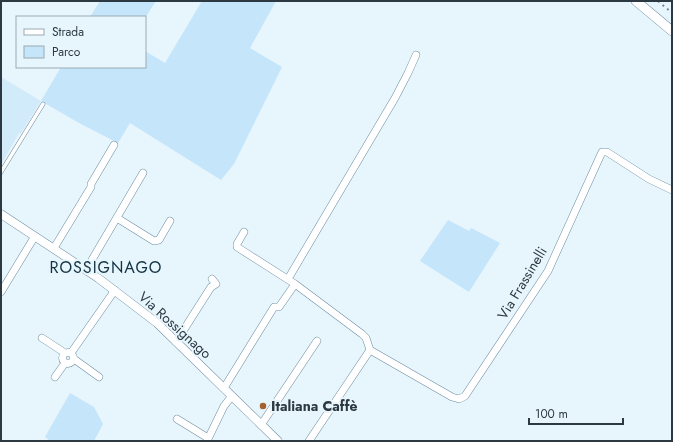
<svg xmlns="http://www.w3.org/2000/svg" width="673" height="442" font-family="Jost,sans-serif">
  <rect width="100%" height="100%" fill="#e7f5fd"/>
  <!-- built -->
  <path fill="#d2ebfb" d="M1,77L41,101L21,133H19L1,165Z"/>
  <!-- green -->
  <path fill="#c4e5fa" d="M100,1H156L145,18L90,17Z
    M202,1H276L250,48L282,67L234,164L221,180L130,123L118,143L79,123L41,101L61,67H145V51L165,63Z
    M448,220L469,231L471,228L500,243L469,292L420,261Z
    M70,393L94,407L103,424L94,441H50L45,437Z"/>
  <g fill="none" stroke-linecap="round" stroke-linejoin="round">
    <defs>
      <path id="service" d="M1,172L43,104"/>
      <path id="minor" d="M117,218L154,241L159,240L170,221
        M54,248L91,187V184L114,145
        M86,270L143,173
        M288,279L395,98L408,73L416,55
        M295,284L362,334L366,338L370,350
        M1,292L35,236
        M42,338L65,353
        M176,342L211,287L216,284L212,279
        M62.5 358a5.5 5.5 0 1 1 11 0a5.5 5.5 0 1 1-11 0Z
        M71,353L115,290
        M74,359L99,377
        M55,377L65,363
        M224,388L274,307H279L295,284L237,247V244L244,232
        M177,419L208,438
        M261,425L317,341
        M207,441L224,406L232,396
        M309,441L370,350L452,397L459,399L465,396L548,271L602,152H607L649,179L672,190"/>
      <path id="tertiary" d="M1,214L98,278L157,323L278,441"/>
      <path id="secondary" d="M636,1L672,31"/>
    </defs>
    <!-- service casing -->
    <use href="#service" stroke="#6c8ca0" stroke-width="4.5"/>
    <!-- minor casing -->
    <use href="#minor" stroke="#6c8ca0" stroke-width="8"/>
    <!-- tertiary casing -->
    <use href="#tertiary" stroke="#6c8ca0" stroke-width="9"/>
    <!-- secondary casing -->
    <use href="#secondary" stroke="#6c8ca0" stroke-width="10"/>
    <!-- service -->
    <use href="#service" stroke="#fff" stroke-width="3.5"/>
    <!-- minor -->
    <use href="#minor" stroke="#fff" stroke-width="7"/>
    <!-- tertiary -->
    <use href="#tertiary" stroke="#fff" stroke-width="8"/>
    <!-- secondary -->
    <use href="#secondary" stroke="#fff" stroke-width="9"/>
    <!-- rail -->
    <path stroke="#78858e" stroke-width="2" stroke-dasharray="2 4" stroke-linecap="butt" d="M658,1L672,13"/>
  </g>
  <!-- markers -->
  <circle fill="#a3622e" stroke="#e7f5fd" stroke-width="1.5" cx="263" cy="406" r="4"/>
  <g text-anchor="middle" stroke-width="4" stroke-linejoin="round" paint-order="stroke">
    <!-- street labels -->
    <g font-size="14" fill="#2c3942" stroke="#e7f5fd">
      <text transform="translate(522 283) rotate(-59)" y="5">Via Frassinelli</text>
      <text transform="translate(175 325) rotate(42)" y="5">Via Rossignago</text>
    </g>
    <!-- poi labels -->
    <g font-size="14" font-weight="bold" fill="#2c3942" stroke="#e7f5fd" text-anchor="start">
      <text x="271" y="411">Italiana Caffè</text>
    </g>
    <!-- quarter labels -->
    <g font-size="16" letter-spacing="1" fill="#133243" stroke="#e7f5fd">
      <text x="106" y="273">ROSSIGNAGO</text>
    </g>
  </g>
  <!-- border -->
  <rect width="673" height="442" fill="none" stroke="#2c3942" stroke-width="4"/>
  <!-- legend -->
  <rect x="16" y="16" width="130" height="52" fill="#e7f5fd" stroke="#9caab2"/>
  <rect x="24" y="29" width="20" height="6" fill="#ffffff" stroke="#9caab2"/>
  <text x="52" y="36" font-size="12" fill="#2c3942">Strada</text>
  <rect x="24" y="46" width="20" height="12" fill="#c4e5fa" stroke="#9caab2"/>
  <text x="52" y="56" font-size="12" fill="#2c3942">Parco</text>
  <!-- scale -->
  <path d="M529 418v6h94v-6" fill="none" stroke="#2c3942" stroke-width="2"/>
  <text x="535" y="418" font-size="12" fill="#2c3942" stroke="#e7f5fd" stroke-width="3" paint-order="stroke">100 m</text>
</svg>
